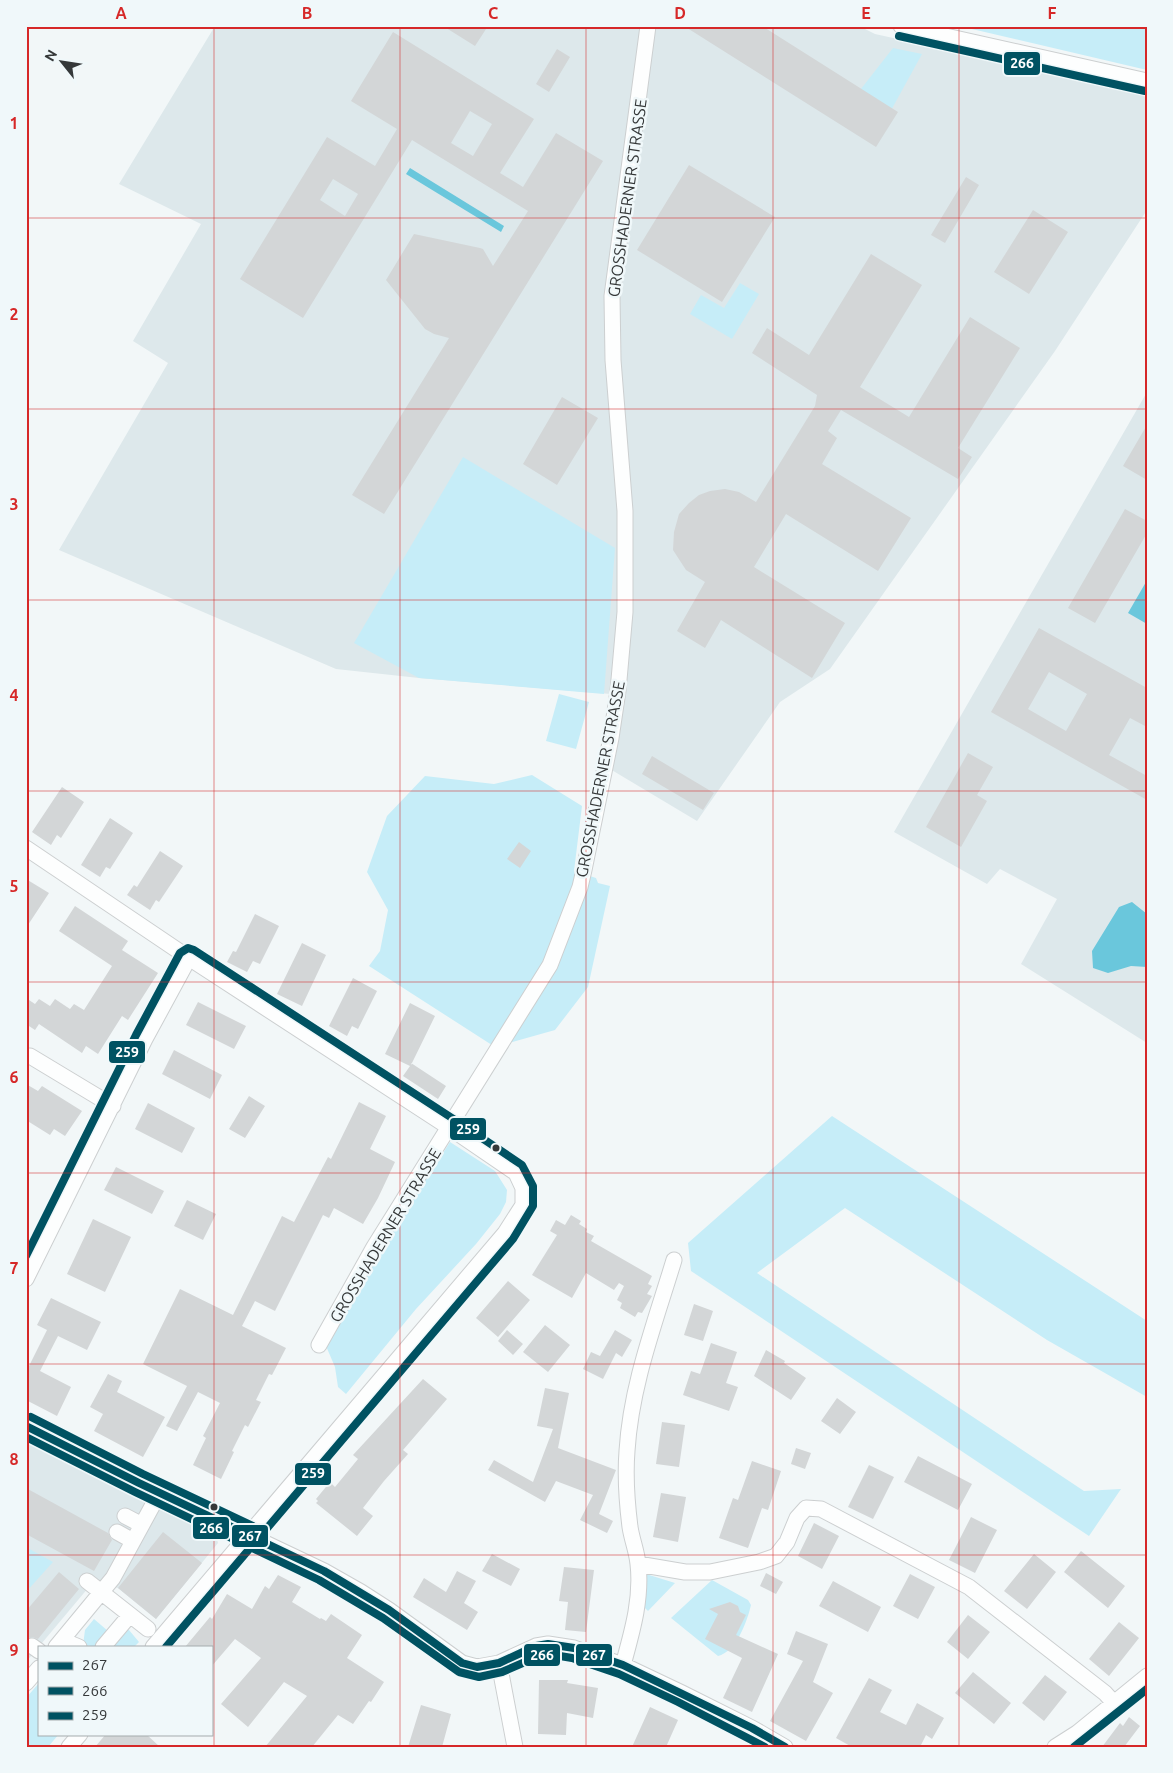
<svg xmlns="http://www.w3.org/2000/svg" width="1173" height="1773" font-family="Ubuntu,sans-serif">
  <rect width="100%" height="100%" fill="#f2f7f8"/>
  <!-- built -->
  <path fill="#dde8eb" d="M215,26H859L875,34L1147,94V210L1055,351L830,669L780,702L697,821L610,769L623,695L419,678L336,669L59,550L168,363L133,341L201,224L119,184Z
    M1147,392V1043L1021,964L1057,899L1000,869L987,884L894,832Z
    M26,1434L215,1531L218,1543L156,1619L118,1588L94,1581L26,1662Z"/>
  <!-- green -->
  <path fill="#c6edf8" d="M959,26H1147V70Z
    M893,48L922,54L889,114L857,94Z
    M740,283L759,294L732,339L690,314L701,295L724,308Z
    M463,457L615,548L604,694L419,678L354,643Z
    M559,694L589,702L576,749L546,741Z
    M532,775L582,806L574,871L596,878L598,883L610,886L588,987L555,1030L495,1047L369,966L380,951L388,910L367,872L387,816L425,776L494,784Z
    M832,1116L1147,1321V1397L1047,1340L845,1208L757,1273L1084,1491L1121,1489L1089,1536L691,1271L688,1243Z
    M450,1142L495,1171L507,1190L506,1202L500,1214L476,1244L416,1309L346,1394L338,1387L335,1367L326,1346L373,1262Z
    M26,1547L53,1562L26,1592Z
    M646,1574L675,1583L648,1611L644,1607Z
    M712,1580L748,1600L751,1605C747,1622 736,1652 718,1656L671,1618Z
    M94,1619L108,1631L99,1647L83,1645L85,1630Z
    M124,1628L129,1630L139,1642L134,1647H107Z
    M39,1683V1734H59L48,1747H26V1698Z"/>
  <!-- water -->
  <path fill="#6ac7dc" d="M410,168L504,226L501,232L406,174Z
    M1146,582H1147V624L1128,613Z
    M1132,902L1147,914V967L1131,966L1108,973L1093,968L1092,951L1119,907Z"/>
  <!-- building -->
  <path fill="#d3d6d7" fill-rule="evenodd" d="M443,26H488L475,46Z
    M684,26H762L898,112L876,147Z
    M393,32L534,119L500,173L523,187L556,133L603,161L384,514L352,495L449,338L434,334L425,329L386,280L414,234L480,248L483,249L493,266L528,211L412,140L303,318L240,279L327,137L375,166L397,129L351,101ZM470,111L492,124L473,156L451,143ZM333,179L358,194L345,216L320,200Z
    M557,49L570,57L549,92L536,84Z
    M689,165L775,217L722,302L637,250Z
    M966,177L979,185L945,243L931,235Z
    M1033,210L1068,232L1029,294L994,272Z
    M871,254L922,285L860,387L909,417L970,317L1020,348L958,448L972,457L958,479L841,410L828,431L837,438L822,464L911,518L878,571L786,514L754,567L845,623L812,678L721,620L705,648L677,631L705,582L686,570L673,550L674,532L679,514L689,503L699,495L710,491L725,489L739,492L756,502L815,406L817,395L752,353L767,328L809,355Z
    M562,397L598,418L557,485L523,464Z
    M1147,425V480L1123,466Z
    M1125,509L1147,521V533L1095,623L1068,608Z
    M1039,628L1147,688V727L1130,718L1109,755L1147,776V800L991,712ZM1049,672L1087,694L1066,731L1028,709Z
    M968,753L993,767L977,795L987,801L961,847L926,827Z
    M652,756L714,793L703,810L642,774Z
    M62,787L84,802L61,838L57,835L51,845L32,832Z
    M110,818L133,833L110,869L106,867L100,877L81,865Z
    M519,842L531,851L520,868L507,859Z
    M160,851L183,866L159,902L156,900L150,910L127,895L134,885L137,887Z
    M26,879L49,893L26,928Z
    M75,906L128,941L122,950L158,973L128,1020L122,1016L98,1054L86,1046L82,1053L39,1024L35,1030L26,1024V998L35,1004L39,999L50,1006L55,999L70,1009L74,1004L84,1010L112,966L59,931Z
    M255,914L279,926L260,964L253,961L247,972L227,962L233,951L236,952Z
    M302,943L326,955L302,1006L277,994Z
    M353,978L377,991L358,1029L352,1026L347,1036L329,1026Z
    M198,1002L246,1026L234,1049L186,1025Z
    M410,1003L435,1016L411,1065V1063L446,1086L438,1099L403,1076L410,1066L385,1054Z
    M174,1050L222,1075L210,1099L162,1074Z
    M26,1084L38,1091L42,1086L82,1111L65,1136L54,1129L50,1135L26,1120Z
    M249,1096L265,1106L245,1138L229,1129Z
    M359,1102L386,1116L370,1149L395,1162L378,1198L363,1224L334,1208L329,1218L323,1215L275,1311L255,1301L242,1326L286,1348L272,1375L269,1374L256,1400L261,1402L248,1427L245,1425L232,1451L234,1452L221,1479L193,1465L206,1438L203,1436L220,1403L198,1392L177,1431L166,1426L187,1386L143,1364L180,1289L233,1315L282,1216L294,1222L328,1157L331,1159Z
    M148,1103L195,1128L182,1153L135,1129Z
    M116,1167L164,1191L152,1214L104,1190Z
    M187,1200L216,1214L203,1240L174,1226Z
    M571,1215L581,1221L579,1224L587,1229L586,1232L594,1236L591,1241L652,1276L648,1284L652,1286L647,1294L652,1296L642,1313L638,1312L635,1317L620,1308L622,1303L617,1300L624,1286L619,1283L614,1290L586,1273L572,1298L532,1275L557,1235L550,1231L556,1220L565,1225Z
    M93,1219L131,1237L105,1292L67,1274Z
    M508,1281L530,1300L498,1337L476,1318Z
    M51,1298L101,1322L87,1350L58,1336L40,1371L71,1387L57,1416L26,1400V1372L47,1330L37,1325Z
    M694,1304L713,1311L703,1341L684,1335Z
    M545,1325L570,1345L548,1372L523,1352Z
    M507,1330L523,1344L513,1355L498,1341Z
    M615,1330L632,1340L622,1357L616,1353L603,1379L583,1369L591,1352L600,1356Z
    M711,1343L737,1352L726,1383L738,1387L729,1411L683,1395L691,1371L700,1374Z
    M766,1350L785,1361L784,1363L806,1378L791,1400L754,1376Z
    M108,1374L122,1381L117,1392L165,1417L143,1457L94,1431L103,1414L90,1407Z
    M423,1379L447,1399L403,1450L408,1454L384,1481L363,1508L373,1516L357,1536L316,1503L318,1501L316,1499L330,1482L335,1487L358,1459L353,1455Z
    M545,1388L569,1393L558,1448L616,1470L599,1514L613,1521L607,1533L580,1520L593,1495L556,1481L545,1502L488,1470L494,1460L533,1482L553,1429L537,1426Z
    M837,1398L856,1412L840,1434L821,1421Z
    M662,1422L685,1425L679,1467L656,1464Z
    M796,1448L811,1453L805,1469L791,1464Z
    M918,1456L972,1484L958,1510L904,1482Z
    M752,1461L781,1471L768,1510L762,1508L748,1548L719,1538L733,1498L738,1500Z
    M869,1465L894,1477L873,1519L848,1507Z
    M26,1488L108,1533L112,1540L94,1571L26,1534Z
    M661,1493L686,1497L678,1542L653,1537Z
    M971,1517L997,1530L975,1573L949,1560Z
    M814,1523L839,1536L822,1569L798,1556Z
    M163,1532L202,1563L156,1619L118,1588Z
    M1081,1551L1125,1586L1108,1608L1064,1572Z
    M492,1554L520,1569L511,1586L482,1571Z
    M1034,1554L1056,1572L1027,1609L1004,1591Z
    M564,1567L594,1570L586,1632L565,1630L568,1602L559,1601Z
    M457,1571L476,1581L464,1603L478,1612L467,1630L413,1597L424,1578L446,1592Z
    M59,1572L79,1589L38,1639L32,1637L26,1639V1611Z
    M766,1573L783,1582L776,1594L760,1586Z
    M910,1574L935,1587L918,1619L893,1606Z
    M278,1575L301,1587L292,1602L320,1619L321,1618L326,1621L331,1614L362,1635L347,1658L384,1682L371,1702L369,1701L353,1724L338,1715L312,1747H265L307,1696L284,1682L248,1727L221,1704L261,1658L235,1639L211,1667V1647H185L210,1617L212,1619L227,1594L252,1609L265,1586L269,1589Z
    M833,1581L881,1607L868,1632L819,1606Z
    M730,1602L738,1606L740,1612L746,1615L736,1635L778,1654L752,1712L723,1698L742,1658L705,1639L718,1614L709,1609Z
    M968,1615L990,1632L968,1659L947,1642Z
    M1119,1622L1139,1638L1109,1676L1089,1659Z
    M796,1631L828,1644L813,1682L833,1693L806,1741L770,1721L803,1661L787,1654Z
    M973,1672L1011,1703L994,1724L955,1693Z
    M1045,1675L1067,1692L1044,1721L1022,1703Z
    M869,1678L892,1690L880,1712L906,1725L917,1703L944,1718L932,1739L926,1735L920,1747H852L836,1738Z
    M539,1680H568L567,1683L598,1688L593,1718L567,1713L566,1735L538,1734Z
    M421,1705L451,1714L442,1747H408Z
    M650,1707L678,1720L666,1747H632Z
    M1129,1717L1140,1726L1124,1747H1102L1120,1723L1123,1726Z
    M106,1734H146L160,1747H95Z"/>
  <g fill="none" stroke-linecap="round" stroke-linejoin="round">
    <defs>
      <path id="minor" d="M901,26L1147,81
        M26,848L189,958L450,1128L516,1173L523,1188V1205L505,1233L153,1647
        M26,1056H30L113,1106
        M26,1279L145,1039L189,958
        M319,1345L374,1247L550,965L580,887L584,870L611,738L618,691L625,612V511L613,360L612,296L648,26
        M26,1426L139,1483L324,1571L361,1592L389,1610L462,1663L477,1667L499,1663L536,1646L548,1644L574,1648L623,1665L682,1693L752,1728L785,1747
        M125,1516L142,1525
        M117,1532L133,1541
        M638,1564L685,1572H710L759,1562L776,1556L787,1542L797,1518L806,1508L821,1509L969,1587L1105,1693L1114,1703
        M87,1581L148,1629
        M62,1640L79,1647
        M32,1646L39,1651
        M56,1647L113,1578L155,1501
        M103,1647L130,1615
        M499,1663L515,1747
        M623,1665C632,1632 642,1599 638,1564C637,1552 632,1540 630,1527C627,1503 625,1476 627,1451C631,1385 655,1323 674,1260
        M26,1683L39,1668
        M69,1747L80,1734
        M1055,1747L1077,1733L1147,1676"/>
    </defs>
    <!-- minor casing -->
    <use href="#minor" stroke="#cccfd0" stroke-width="17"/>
    <!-- minor -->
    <use href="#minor" stroke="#fdfefe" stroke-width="15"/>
    <defs>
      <path id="bus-1" d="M26,1426L139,1483L324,1571L389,1610L462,1663L477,1667L499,1663L536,1646L548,1644L574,1648L623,1665L752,1728L785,1747"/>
      <path id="bus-2" d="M899,36L1145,91
        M26,1437L135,1492L319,1580L383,1618L459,1672L479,1677L502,1672L539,1656L548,1654L572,1658L619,1674L678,1702L765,1747
        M1074,1747L1147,1689"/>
      <path id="bus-3" d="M26,1256L136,1035L180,953L188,948L194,950L455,1120L522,1165L533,1186V1206L513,1239L166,1647
        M31,1417L143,1474L253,1526"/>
    </defs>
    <!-- bus-1 casing -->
    <use href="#bus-1" stroke="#f0f8fa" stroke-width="11"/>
    <!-- bus-2 casing -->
    <use href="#bus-2" stroke="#f0f8fa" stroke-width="11"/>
    <!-- bus-3 casing -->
    <use href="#bus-3" stroke="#f0f8fa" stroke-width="11"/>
    <!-- bus-1 -->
    <use href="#bus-1" stroke="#005262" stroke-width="8"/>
    <!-- bus-2 -->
    <use href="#bus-2" stroke="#005262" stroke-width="8"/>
    <!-- bus-3 -->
    <use href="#bus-3" stroke="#005262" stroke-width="8"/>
  </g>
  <!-- grid -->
  <path fill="none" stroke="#d62828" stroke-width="1" stroke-opacity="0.55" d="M214,26V1747M400,26V1747M586,26V1747M773,26V1747M959,26V1747M26,218H1147M26,409H1147M26,600H1147M26,791H1147M26,982H1147M26,1173H1147M26,1364H1147M26,1555H1147"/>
  <!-- markers -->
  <g fill="#353839" stroke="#f0f8fa" stroke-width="2">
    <circle cx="496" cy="1148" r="4.5"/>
    <circle cx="214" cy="1507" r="4.5"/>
  </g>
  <g text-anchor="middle" stroke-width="5" stroke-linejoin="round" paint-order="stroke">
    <!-- street labels -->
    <g font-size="16" fill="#353839" stroke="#f0f8fa">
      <text transform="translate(627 198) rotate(-82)" y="6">GROSSHADERNER STRASSE</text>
      <text transform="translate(600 779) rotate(-79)" y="6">GROSSHADERNER STRASSE</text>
      <text transform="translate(385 1235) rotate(-59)" y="6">GROSSHADERNER STRASSE</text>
    </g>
  </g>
  <g stroke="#f0f8fa" stroke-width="2">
    <rect x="1003" y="51" width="38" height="25" rx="5" fill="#005262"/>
    <rect x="108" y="1040" width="38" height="24" rx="5" fill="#005262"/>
    <rect x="449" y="1117" width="38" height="24" rx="5" fill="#005262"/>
    <rect x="294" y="1462" width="38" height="24" rx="5" fill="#005262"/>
    <rect x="192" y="1516" width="38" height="24" rx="5" fill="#005262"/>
    <rect x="231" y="1524" width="38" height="24" rx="5" fill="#005262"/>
    <rect x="575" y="1643" width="38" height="24" rx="5" fill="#005262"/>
    <rect x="523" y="1643" width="38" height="24" rx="5" fill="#005262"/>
  </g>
  <g font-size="14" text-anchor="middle" font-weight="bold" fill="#fff">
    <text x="1022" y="68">266</text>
    <text x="127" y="1057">259</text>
    <text x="468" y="1134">259</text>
    <text x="313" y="1478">259</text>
    <text x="211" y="1533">266</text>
    <text x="250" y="1541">267</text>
    <text x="594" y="1660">267</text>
    <text x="542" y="1660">266</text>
  </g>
  <!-- border -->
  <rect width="1173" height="1773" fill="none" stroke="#f0f8fa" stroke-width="55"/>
  <!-- legend -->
  <rect x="38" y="1646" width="175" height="90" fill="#f0f8fa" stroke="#a5abad"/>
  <rect x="48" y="1662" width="25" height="8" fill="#005262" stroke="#a5abad"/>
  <text x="82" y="1670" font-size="15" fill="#353839">267</text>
  <rect x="48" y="1687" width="25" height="8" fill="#005262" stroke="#a5abad"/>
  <text x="82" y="1696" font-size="15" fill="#353839">266</text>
  <rect x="48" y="1712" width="25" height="8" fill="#005262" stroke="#a5abad"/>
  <text x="82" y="1720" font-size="15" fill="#353839">259</text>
  <!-- north arrow -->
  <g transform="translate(62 62) rotate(300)" stroke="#f0f8fa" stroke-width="4" paint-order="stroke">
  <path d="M0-4L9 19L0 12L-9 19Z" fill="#353839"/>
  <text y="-8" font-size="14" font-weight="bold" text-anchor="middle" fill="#353839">N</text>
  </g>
  <rect x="28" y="28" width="1118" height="1718" fill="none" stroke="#d62828" stroke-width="2"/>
  <g font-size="16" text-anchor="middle" font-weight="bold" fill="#d62828">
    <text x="121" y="19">A</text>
    <text x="307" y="19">B</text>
    <text x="493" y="19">C</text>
    <text x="680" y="19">D</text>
    <text x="866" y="19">E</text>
    <text x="1052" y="19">F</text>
    <text x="14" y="129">1</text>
    <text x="14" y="320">2</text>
    <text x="14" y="510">3</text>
    <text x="14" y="701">4</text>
    <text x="14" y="892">5</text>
    <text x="14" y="1083">6</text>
    <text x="14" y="1274">7</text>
    <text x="14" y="1465">8</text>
    <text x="14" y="1656">9</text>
  </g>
</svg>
